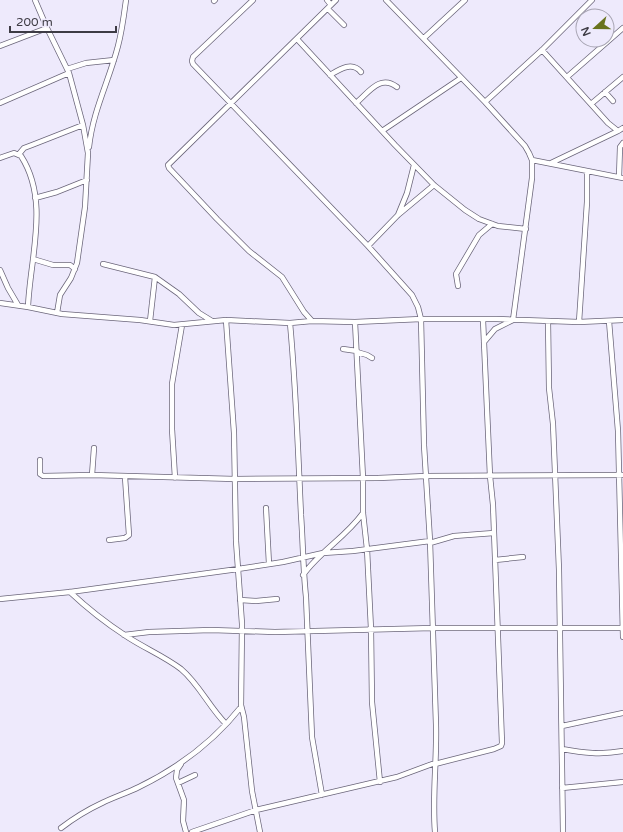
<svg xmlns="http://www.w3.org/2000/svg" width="623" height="832" font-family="'Varela Round',sans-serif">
  <rect width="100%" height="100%" fill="#eeeafc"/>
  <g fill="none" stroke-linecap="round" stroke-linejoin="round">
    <defs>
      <path id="minor" d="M35,0L47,28L69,73L83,125L88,153L85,207L77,263L71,278L60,295L57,313
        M253,0L193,57L192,61L193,64L368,246L412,295L418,307L421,319L424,445L430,541L436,725C437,761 432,796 435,832
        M327,0L331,5
        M386,0L485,102L525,146L529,153L532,160V178L513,320L495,329L484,342
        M214,1L215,0
        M328,9L344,25
        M424,38L465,0
        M297,39L395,145L434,185L465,210L479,219L498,226L526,229
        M0,46L47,28
        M542,50L608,123L618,131L623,128
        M67,69L86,63L114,60
        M330,75C340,69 352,61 361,72
        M567,77L623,28
        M605,92L613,101
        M485,102L542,50L592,0
        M0,103L69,73
        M356,103C369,92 380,74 397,87
        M591,104L623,77
        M382,131L461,78
        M89,147C93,110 109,81 118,46C122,31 124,15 126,0
        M19,154L24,148L32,145L83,125
        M0,158L14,153L21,156C50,201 30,257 28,307
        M532,160L623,178
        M551,163L618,131
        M619,177L620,147L623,143
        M35,198L57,192L87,180
        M398,215L407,193L414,165
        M368,246L398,215L434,185
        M33,259L53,265H70L75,269
        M103,264L155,277L179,294L199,313L212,321
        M0,270L8,288L18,305
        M458,286L456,274L479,235L492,224
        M0,303L28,307L62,314L140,320L174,325L226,320L290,323L312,321L355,322L421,319H497L579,322L623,320
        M150,321L155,277
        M312,321L304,312L282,277L249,251L217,219L169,168L168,165L336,0
        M548,321L549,388L553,424L559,570L563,832
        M609,321L618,431L623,637
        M355,322L363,478V513L367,549L371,629L372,702L380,782
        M579,322L587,202V171
        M290,323C296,387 298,451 301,515C303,542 303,569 306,597L312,737L322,795
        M343,349L357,351
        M357,352L367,355L372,358
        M40,460V474L43,476L92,475L235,479L378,478L426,476L623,475
        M92,475L94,448
        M175,478L172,429V384L182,325
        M266,508L269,564
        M109,540L125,538L129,535L125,477
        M430,543L454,536L494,533
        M495,560L523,557
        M303,575C320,551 345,538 363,513
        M70,592C87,608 106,623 126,636C144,648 164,656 181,669C199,684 209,707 226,724
        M0,599L70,592L238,569L283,562L323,553L353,551L430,541
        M240,600L256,601L277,599
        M124,635L149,632L211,630L275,632L433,628H623
        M241,705L244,717L252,791L260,832
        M562,726L623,713
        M562,749C584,753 601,755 623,751
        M181,764L177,770L176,778L184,800L183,821L186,832
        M435,764L494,749L501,746L502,743L493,505L490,476L483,320
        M178,783L195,775
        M562,788L623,782
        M61,828C74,818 87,810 102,803C114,797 127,793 139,787C178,768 214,741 241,707L242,624L236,541L234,433L226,320
        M192,832L256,810L397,777L435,763"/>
    </defs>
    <!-- minor casing -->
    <use href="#minor" stroke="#6b667a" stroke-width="6"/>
    <!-- minor -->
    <use href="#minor" stroke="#fff" stroke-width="4.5"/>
  </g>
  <!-- north arrow -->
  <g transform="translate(595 28) rotate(249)"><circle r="19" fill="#eeeafc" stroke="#a7a4b2"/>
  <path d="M0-3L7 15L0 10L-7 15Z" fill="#69731d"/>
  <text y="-6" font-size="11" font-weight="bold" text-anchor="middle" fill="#3d3b44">N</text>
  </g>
  <!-- scale -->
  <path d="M10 26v6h106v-6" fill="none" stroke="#3d3b44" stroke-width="2"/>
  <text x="16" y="26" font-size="12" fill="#3d3b44" stroke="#eeeafc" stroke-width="3" paint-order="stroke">200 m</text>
</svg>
